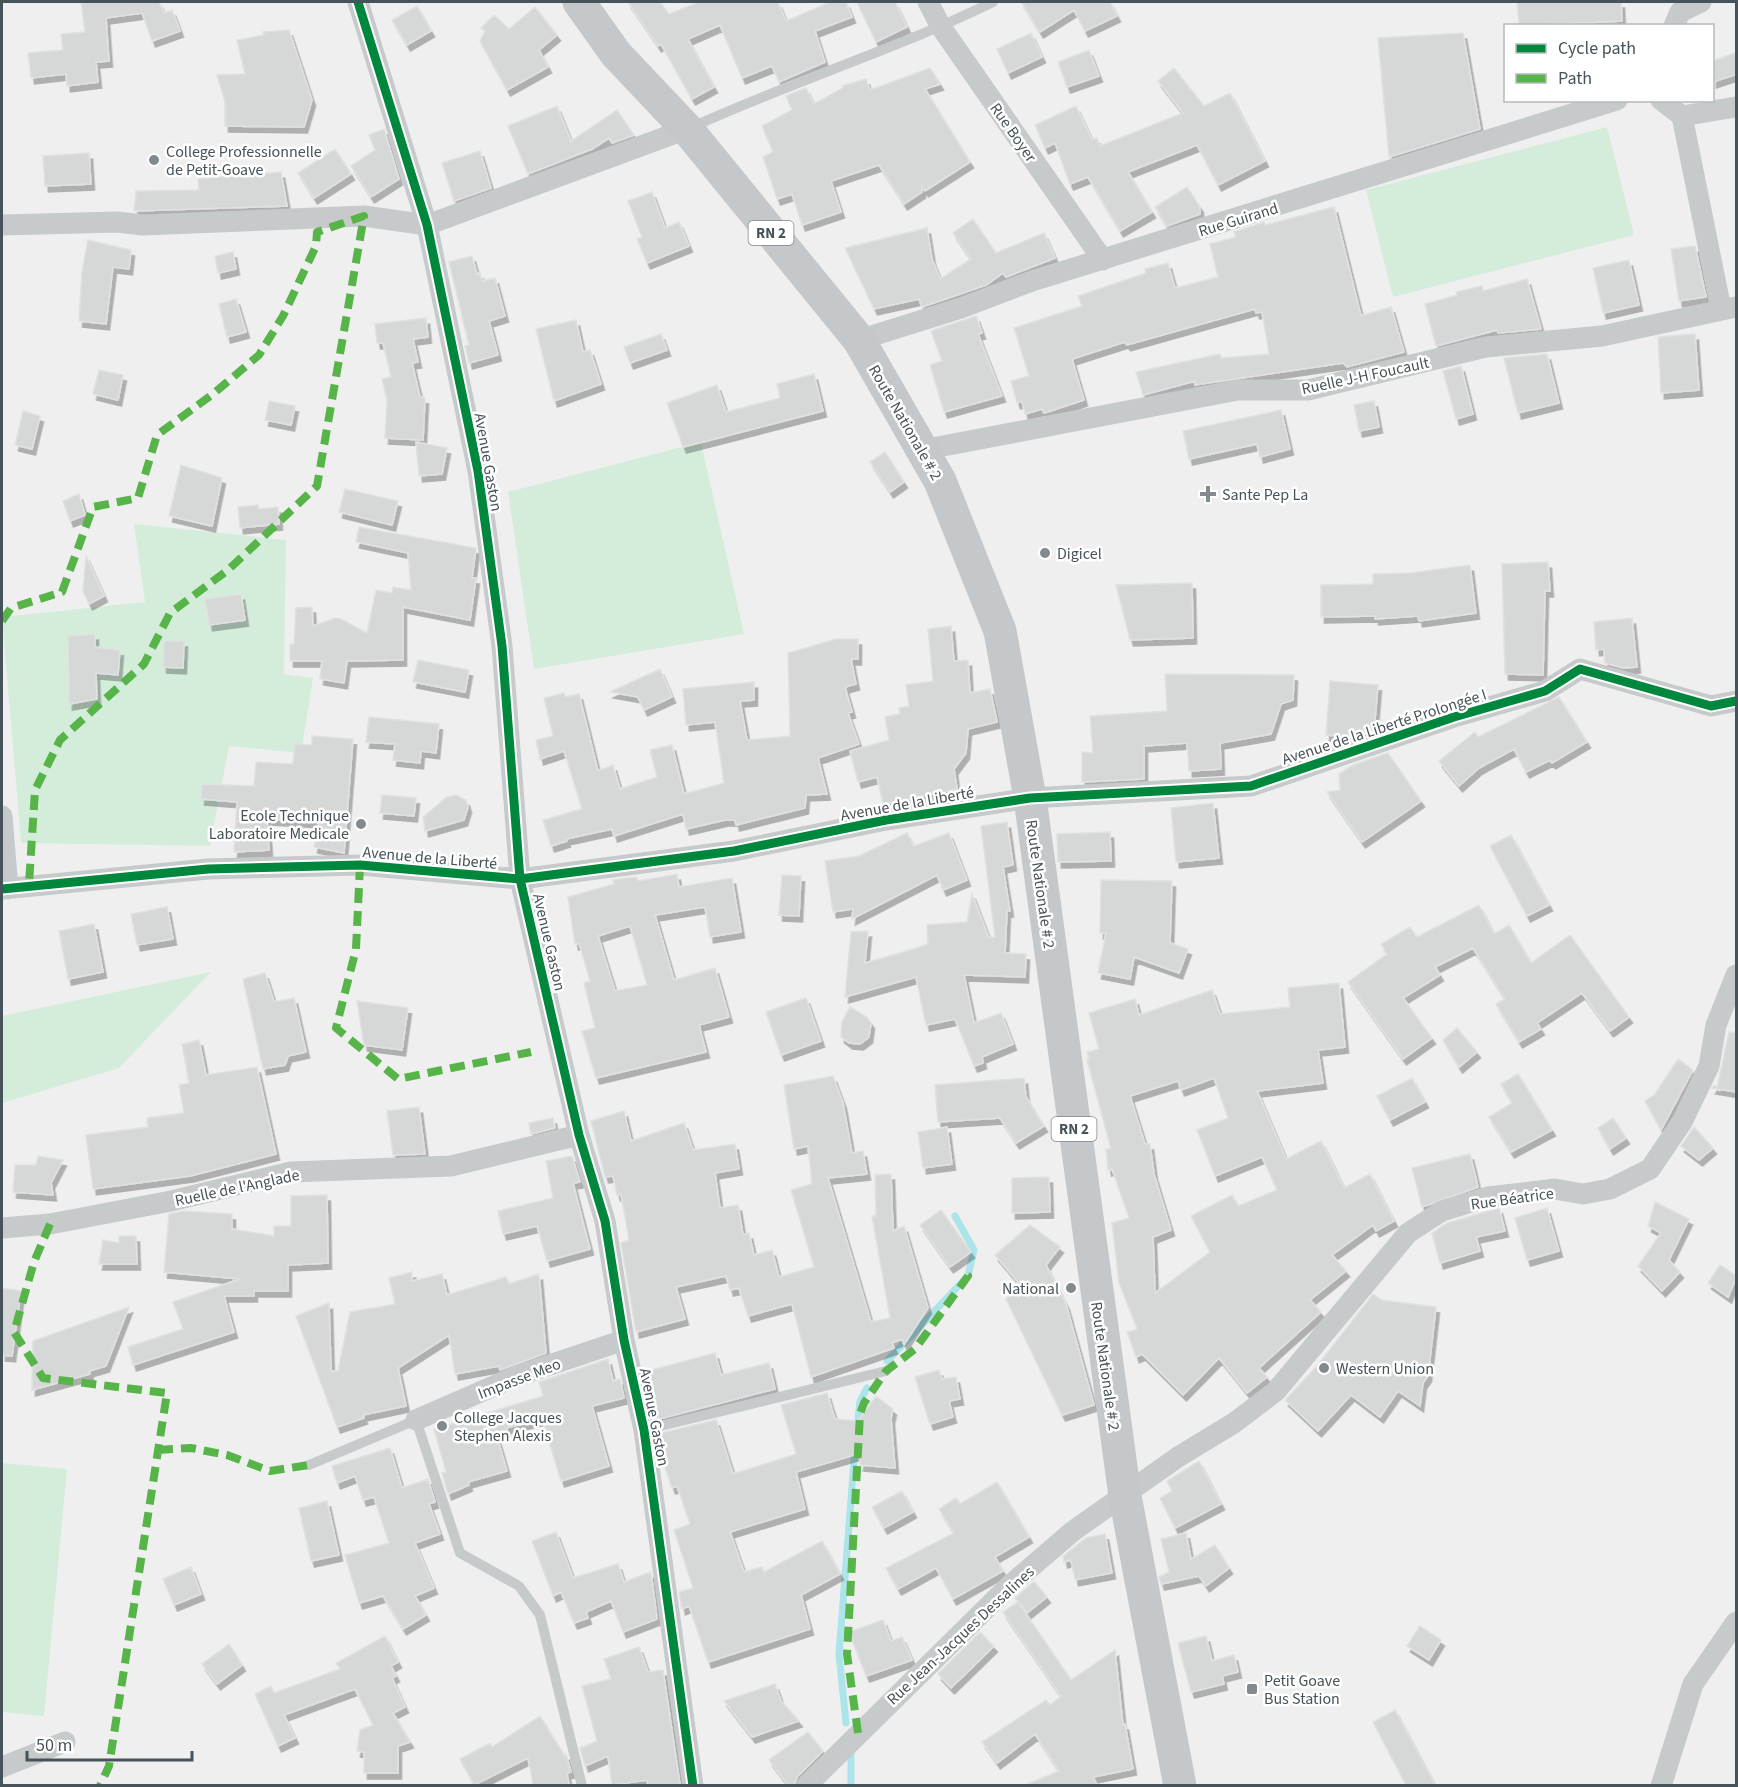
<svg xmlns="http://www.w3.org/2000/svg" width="1738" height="1787" font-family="'Source Sans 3',sans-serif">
  <defs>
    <filter id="shadow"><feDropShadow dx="3.5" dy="6" stdDeviation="0" flood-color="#0004"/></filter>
  </defs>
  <rect width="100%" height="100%" fill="#f0efef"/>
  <!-- green -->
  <path fill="#d4eddb" d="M1607,127L1634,235L1393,297L1366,190Z
    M701,442L744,634L534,669L508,492Z
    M134,524L286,540L284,674L313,678L301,753L229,746L210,846L21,843L2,617L145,602Z
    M211,972L119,1068L2,1103V1016Z
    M2,1463L67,1469L44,1716L2,1712Z"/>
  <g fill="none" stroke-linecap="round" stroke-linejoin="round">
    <!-- stream -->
    <path stroke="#abe4e9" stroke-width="7" d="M887,1361L968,1276L974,1250L955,1216
      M857,1428L860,1401L867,1388
      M846,1723L839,1654L855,1448
      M851,1786V1748"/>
  </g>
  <!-- building -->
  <path fill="#d6d7d7" stroke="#e1e1e2" stroke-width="1.5" fill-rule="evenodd" filter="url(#shadow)" d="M81,2H159L164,13L172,10L180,31L152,41L142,13L106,18L109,61L96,62L98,82L67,86L66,74L31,78L28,53L63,50L61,34L85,32Z
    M628,2H660L669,14L699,2H778L786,21L830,2H846L852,17L815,31L825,62L779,82L772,66L742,78L720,25L688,39L714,87L692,99L661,44L658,46Z
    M857,2H895L907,27L876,42Z
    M1021,2H1110L1117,16L1085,31L1074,10L1040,32Z
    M1517,2H1621L1622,21L1519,26Z
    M417,6L431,31L407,45L392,20Z
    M535,7L557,35L539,50L548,67L507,90L480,41L485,31L481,28L494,15L509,29Z
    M289,30L312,100L304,127L225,126V102L217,75L245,74L237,40L264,35L263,32Z
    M1031,33L1042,57L1008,73L997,49Z
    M1463,33L1480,129L1389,157L1378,38Z
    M1089,50L1099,76L1067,87L1058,62Z
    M1737,52V74L1713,82V61Z
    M930,68L940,84L925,89L970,162L925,191L922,186V192L904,204L879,165L831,181L841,212L802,225L792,194L777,199L763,157L773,152L762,126L792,110L786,96L806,88L814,104L843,88L842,86L866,79L870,90Z
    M1174,68L1204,106L1230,93L1265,161L1218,185L1197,145L1128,172L1152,212L1120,231L1088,177L1070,184L1055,143L1045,148L1035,125L1076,106L1092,140L1097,138L1100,146L1183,113L1158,81Z
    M557,106L571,141L617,110L634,135L612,143L609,138L592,149L528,174L508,126Z
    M384,129L399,179L371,197L351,166L375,150L369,135Z
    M335,149L351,174L314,198L298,173Z
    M480,151L491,188L454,201L442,163Z
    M89,153L91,184L45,186L43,156Z
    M281,172L287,206L134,211L136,191L199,190L198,179Z
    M1187,187L1200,207V214L1167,226L1155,207Z
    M652,192L665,228L679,222L689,246L647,263L637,239L642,237L628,201Z
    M1334,207L1361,316L1391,307L1404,352L1347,367L1343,363L1195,385V381L1143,395L1136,372L1220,354L1221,358L1269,354L1262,312L1256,313L1255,309L1127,345L1125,342L1072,359L1084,400L1044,413L1042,409L1025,414L1022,401L1017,403L1011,381L1029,376L1014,328L1082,306L1078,296L1146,273L1145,269L1168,263L1175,288L1218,277L1210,244L1236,237L1234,232L1264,222L1265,225Z
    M973,219L996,253L1044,233L1055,258L1006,277L1003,273L986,285L922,307L919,299L874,309L845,248L927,228L932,259L940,279L971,259L953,233Z
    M88,240L131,250L129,269L113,267L106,324L79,321L82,271Z
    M1695,246L1706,297L1679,301L1671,249Z
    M233,252L236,269L218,273L215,256Z
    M472,256L477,274L480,273L482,281L495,278L505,316L489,321L498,355L469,363L465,346L469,345L449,262Z
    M1629,260L1639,305L1603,313L1593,268Z
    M1527,279L1541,329L1498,333L1497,330L1436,346L1425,304L1457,295L1456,292L1482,286L1483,291Z
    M236,299L246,332L227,337L219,304Z
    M976,316L982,333L978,334L1002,396L944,412L930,365L942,361L931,331Z
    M426,318L428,337L413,339L418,362L412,363L420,397L425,398L423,440L385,438L387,401L382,379L391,377L383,343H377L375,324Z
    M576,320L583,352L590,350L601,384L554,401L536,329Z
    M661,334L667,350L630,363L624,347Z
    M1695,334L1699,390L1661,393L1658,337Z
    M1547,354L1559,403L1518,413L1504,358Z
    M1461,366L1473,414L1456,419L1443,371Z
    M99,370L123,375L118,400L93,394Z
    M814,374L823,411L683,447L667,403L717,385L726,412L780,398L777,384Z
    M269,401L295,406L291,425L265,420Z
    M1374,401L1379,427L1359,431L1354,405Z
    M1281,410L1290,449L1260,457L1257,444L1189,459L1183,431Z
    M23,411L40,416L32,449L15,445Z
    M416,442L447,448L442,474L419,476Z
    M885,452L904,482L890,492L870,462Z
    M181,465L222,478L212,526L169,516Z
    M345,489L398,501L392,525L339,512Z
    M79,494L85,515L70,521L63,501Z
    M258,505V509L278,507L279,524L240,528L238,507Z
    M359,527L476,548L472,578H476L470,620L403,607V660L347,661L344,683L320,679L322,661H290V644H294L296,608L312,607L313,626L335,618L341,619L367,633L376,590L392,593L393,587L411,590L408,553L356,542Z
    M86,556L104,596L89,604L83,591Z
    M1548,562L1550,591H1545L1543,675L1505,674L1502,564Z
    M1470,565L1476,613L1419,621L1418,616L1375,619V616L1321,617V585L1373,584V574L1410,573Z
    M1192,583L1193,638L1130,640L1116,585Z
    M241,594L245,620L209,625L205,599Z
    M1632,618L1637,667L1623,668L1605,663L1604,649L1596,650L1594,622Z
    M951,626L954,661L968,660L970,693L990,689L997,722L968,729L966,753L954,769L957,789L883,804L877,777L858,782L850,751L889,740L885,717L900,714L899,708L909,706L906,685L933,681L928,629Z
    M95,634V647L120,650L118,675L96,673L97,699L69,704L68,636Z
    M836,639H858V659H851L856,684L845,687L852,712L848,713L859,744L818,758L827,794L806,795L805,808L736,825L735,820H725L686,829L683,814L614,836L612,829L566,839L567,841L551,846L543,820L582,809L564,751L540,759L536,740L553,736L544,698L564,693L565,697L579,694L598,771L613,765L620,789L657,777L650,750L672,745L684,794L724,783L715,722L686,725L683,689L754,682V700L740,701L747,740L790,736L788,653Z
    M164,641H184L183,668L163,667Z
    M418,660L469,670L465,692L413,682Z
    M660,669L672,697L644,710L638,697L610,692Z
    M1165,674L1294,675L1293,700L1281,704L1271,734L1220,743L1221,769L1189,771L1187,743L1144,746V779L1082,782V752L1093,753L1090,716L1167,711Z
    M1330,681L1378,685L1374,731L1357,737L1326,735Z
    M1559,697L1587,742L1552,763L1550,760L1526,772L1514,749L1479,768L1459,786L1439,761L1475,732L1478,737Z
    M369,717L439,724L436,753L421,751L420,763L393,760L395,744L366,742Z
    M312,736L353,739L344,853L314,847L319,822L267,819L269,850L234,852L237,802L201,799L202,784L254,786L256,762L293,764L295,744L312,745Z
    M1388,753L1421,801L1362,842L1327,792L1340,790L1339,774L1353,765Z
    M382,795L416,798L414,816L380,813Z
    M456,795L466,800L468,807L464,820L425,831L423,817L447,797Z
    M1213,803L1219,858L1176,862L1171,808Z
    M1007,822L1013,865L1003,867L1010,911H1007L1005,953L1026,954L1025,977L964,975L974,1023L1001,1013L1013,1044L982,1057L983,1063L974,1066L955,1019L926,1025L916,977L845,997L851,932L868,931L865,963L910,950L928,944L927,925L967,922L972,894L989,938L995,937L981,826Z
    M1110,832L1111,861L1058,862L1057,834Z
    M907,833L914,846L949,833L967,880L943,890L937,875L852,919L853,909L833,912L825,861L859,856Z
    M1511,835L1549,905L1527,916L1490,846Z
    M677,874L679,887L732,878L741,932L710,937L705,907L655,915L674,980L715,968L729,1017L699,1025L706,1052L596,1078L582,1031L595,1028L584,983L590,981L579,943L575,944L568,897L614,884L613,880L636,877L638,881ZM630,926L647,985L615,991L598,936Z
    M782,875L801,876L799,916L779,915Z
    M1101,880L1172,881L1170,943L1188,949L1179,973L1134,957L1130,979L1098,973L1106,933H1100Z
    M1479,905L1494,934L1509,925L1531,963L1570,935L1629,1017L1610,1031L1582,993L1537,1023L1541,1029L1519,1042L1496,1004L1505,999L1473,948L1435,967L1440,975L1403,998L1432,1038L1403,1059L1348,982L1387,954L1381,944L1410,927L1417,937Z
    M167,907L173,939L137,945L131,914Z
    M94,924L103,972L68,979L59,931Z
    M265,973L274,1002L294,998L306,1052L288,1056L285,1065L263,1069L243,979Z
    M1339,983L1345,1047L1318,1050L1323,1083L1257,1091L1286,1159L1321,1141L1344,1188L1370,1174L1394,1221L1376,1231L1373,1225L1332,1255L1346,1271L1310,1300L1321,1312L1259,1368L1267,1377L1247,1393L1219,1358L1183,1395L1142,1354L1136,1357L1127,1332L1137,1329L1119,1283L1112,1223L1129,1218L1112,1169L1108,1170L1106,1149H1111L1087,1060L1089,1059L1087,1052L1099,1049L1089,1013L1135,999L1139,1015L1212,990L1220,1014L1290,1007L1288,988ZM1214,1078L1228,1118L1197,1130L1215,1176L1262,1157L1277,1190L1238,1206L1232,1195L1191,1216L1210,1252L1155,1293L1153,1237L1171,1230L1154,1174L1150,1144H1145L1130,1096L1178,1081L1181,1090Z
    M806,998L821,1041L781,1055L766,1012Z
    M357,1001L408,1008L402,1050L364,1045Z
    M850,1007L867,1017L871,1023L869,1037L860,1044L849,1043L841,1037L842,1022Z
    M1457,1028L1477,1052L1459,1067L1443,1040Z
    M1729,1032L1737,1033V1092L1712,1088L1714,1085L1717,1087Z
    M199,1040L206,1075L257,1067L276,1154L190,1176L93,1189L86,1135L148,1127L147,1118L184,1113L179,1085L189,1083L182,1044Z
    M1678,1059L1693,1070L1661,1130L1645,1101L1655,1094Z
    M1518,1074L1552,1130L1511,1152L1489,1117L1512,1103L1501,1084Z
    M833,1076L843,1103L852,1153L863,1151L867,1174L828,1178L871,1322L890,1318L872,1216H876L875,1175L891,1174L893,1231L904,1226L928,1308L904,1345L902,1339L892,1343L894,1348L811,1377L792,1304L748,1316L739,1288L730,1290L726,1276L676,1287L685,1319L636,1332L621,1243L629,1240L621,1194L617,1195L613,1176L605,1177L591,1121L624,1111L631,1141L684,1123L693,1150L735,1144L739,1169L715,1173L720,1208L738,1205L743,1235L749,1233L754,1255L772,1250L779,1277L814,1267L791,1190L812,1184L808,1146L794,1149L784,1085Z
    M1024,1078L1026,1097L1044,1126L1016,1143L1000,1118L938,1122L935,1085Z
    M1412,1078L1425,1102L1390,1120L1377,1096Z
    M419,1107L425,1154L393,1155L387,1111Z
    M553,1118L555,1128L531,1134L529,1123Z
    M1613,1118L1626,1138L1610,1149L1598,1128Z
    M947,1127L952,1164L923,1168L918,1132Z
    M1694,1127L1713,1148L1699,1160L1681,1146Z
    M1470,1154L1478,1187L1422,1207L1412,1168Z
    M38,1156L63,1160L51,1183L53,1195L13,1192L15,1165H36Z
    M572,1156L580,1182L573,1183L590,1249L547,1261L537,1226L503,1234L498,1211L553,1198L546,1161Z
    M1049,1177L1050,1212L1012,1213V1178Z
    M327,1195L328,1263L288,1265V1291H254V1296H224L234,1332L133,1365L128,1347L183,1329L173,1302L240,1279L164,1272L169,1214L184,1211L232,1214V1229L274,1236V1226H291V1196Z
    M1655,1202L1689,1219L1669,1260L1680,1272L1662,1291L1638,1266L1661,1233L1648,1226Z
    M1499,1208L1505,1231L1476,1237L1480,1251L1440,1263L1432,1233L1447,1223Z
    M1547,1208L1559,1251L1527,1260L1515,1218Z
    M941,1210L971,1252L950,1267L920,1225Z
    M1030,1225L1060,1247L1046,1265L1066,1304L1094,1405L1062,1415L1006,1299L1018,1282L995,1255Z
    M119,1236H136L137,1264H99L103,1240L119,1243Z
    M1720,1265L1737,1276L1728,1297L1708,1283Z
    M412,1272V1281L442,1274L447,1295L506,1277L509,1284L539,1274L546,1353L500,1370L499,1366L455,1374L449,1335L398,1368L406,1406L363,1415L364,1418L337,1427L296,1316L329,1303L331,1371H338L350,1312L395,1304L389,1278Z
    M2,1288L21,1291L12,1356L2,1355Z
    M1373,1294L1382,1300L1436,1307L1428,1376L1423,1383L1420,1406L1398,1391L1380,1417L1351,1395L1318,1431L1285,1400L1317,1366Z
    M129,1307L106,1366L89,1371L90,1374L32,1390L33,1341Z
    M715,1353L721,1375L769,1363L775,1389L655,1420L644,1372Z
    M608,1359L613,1381L620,1379L624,1398L592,1406L609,1466L561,1481L542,1419L506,1428L508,1433L497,1437L507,1471L468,1482L469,1485L448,1494L442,1473L446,1472L434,1429L543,1396L539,1382Z
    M939,1370L942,1379L956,1377L960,1399L949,1401L953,1417L930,1424L915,1377Z
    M827,1393L835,1419L858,1421L876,1396L893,1409L891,1418L895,1468L860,1465L861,1453L796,1472L805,1509L730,1532L744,1572L762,1567L764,1572L822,1541L840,1574L801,1595L810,1629L708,1662L689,1606L682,1609L679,1592L693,1588L674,1530L690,1524L677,1486L672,1488L660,1453L657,1434L716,1420L733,1474L796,1454L781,1405Z
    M390,1448L402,1488L428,1479L435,1502L429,1504L440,1534L415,1543L434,1588L415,1596L426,1615L403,1629L383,1596L359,1603L345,1555L389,1543L374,1497L363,1500L355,1476L337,1483L332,1466Z
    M1199,1461L1221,1504L1175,1528L1160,1498L1172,1491L1167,1481Z
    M997,1482L1029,1537L995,1557L1003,1571L953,1599L936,1568L898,1589L886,1568L954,1533L939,1509L956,1498L960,1504Z
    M902,1491L913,1512L884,1528L872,1507Z
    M327,1501L339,1555L311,1561L299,1508Z
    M556,1532L573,1578L618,1564L624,1582L651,1572L657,1619L623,1632L611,1601L586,1612L588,1618L574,1623L561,1592L553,1596L532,1541Z
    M1186,1533L1191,1559L1215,1545L1229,1568L1206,1586L1199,1576L1161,1584L1159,1577L1169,1572L1161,1539Z
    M1105,1534L1112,1573L1075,1580L1071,1560L1064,1562L1063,1556L1086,1538Z
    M191,1567L201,1594L174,1605L163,1579Z
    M1034,1581L1047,1597L1027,1613L1015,1598Z
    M1018,1602L1071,1680L1115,1650L1123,1725L1125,1724L1133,1769L1093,1777L1097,1785H1025L1059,1771L1035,1734L997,1763L982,1742L1046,1700L1050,1705L1061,1696L1003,1612Z
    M883,1620L891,1641L902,1637L912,1660L866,1676L849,1632Z
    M1420,1626L1441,1640L1429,1660L1407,1646Z
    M980,1632L994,1646L951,1688L938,1674Z
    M385,1636L398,1662L391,1666L396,1676L392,1678L405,1707L393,1713L410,1742L398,1746V1773H364V1752L357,1751L360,1730L373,1725L355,1689L284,1715L295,1738L278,1746L255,1694L271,1686L274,1693L340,1669L336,1663Z
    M1206,1636L1212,1661L1234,1655L1238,1672L1222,1676L1224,1684L1191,1692L1178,1643Z
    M229,1644L242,1665L217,1684L202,1664Z
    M639,1647L648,1672L663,1670L680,1785H648L647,1780L612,1785L608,1756L585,1766L580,1748L597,1741L582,1686L611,1679L604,1659Z
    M775,1684L781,1701L799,1721L752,1737L724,1701Z
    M1395,1710L1435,1785H1406L1373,1722Z
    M540,1716L564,1755L566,1754L571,1772L567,1773L569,1785H533L528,1758L474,1785L460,1759L490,1743L492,1747Z
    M808,1732L823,1751L797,1777L794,1785H788L769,1760Z"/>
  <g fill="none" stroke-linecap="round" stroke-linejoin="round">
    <!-- lane -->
    <path stroke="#c6cacb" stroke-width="10" d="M690,128C790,82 895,50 993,2
      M644,1430L886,1371
      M309,1465L416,1420L460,1553L519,1586L540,1615L582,1786"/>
    <!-- street -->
    <path stroke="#c6cacb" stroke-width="21" d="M358,2L427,225L478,471L502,646L520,879L579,1135L605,1221L624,1340L644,1430L693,1786
      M928,2L941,27L1103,260
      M1674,26L1680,12L1701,2
      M1661,100L1682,116L1721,309
      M1682,116L1736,107
      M2,225L117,222L143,225L364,216L427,225L687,129
      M859,340L961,308L1032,281L1617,100
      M922,450L1238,390H1308L1486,347L1602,336L1736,307
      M2,816L8,889
      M2,889L208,869L360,865L520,879L734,851L886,820L1030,798L1251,786L1454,717L1545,691L1580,669L1711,706L1736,701
      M2,1228L50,1224L171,1201L291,1172L451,1166L579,1135
      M416,1420L517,1376L624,1340
      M2,1767L65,1742
      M806,1786L1009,1586L1073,1531L1178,1457L1234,1423L1276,1391L1408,1233L1442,1211L1488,1197L1555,1189L1583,1194L1610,1189L1650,1169L1682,1122L1709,1066L1716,1025L1736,975
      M1661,1786L1693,1684L1736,1622"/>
    <!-- primary -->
    <path stroke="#c5c8ca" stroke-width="33" d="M579,2L616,54L687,129L859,340L940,481L1000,631L1030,798L1125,1496L1180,1786"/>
    <!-- quiet -->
    <path stroke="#57b448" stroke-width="8" stroke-dasharray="15 8" stroke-linecap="butt" d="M2,621L11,608L62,592L93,507L138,498L157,435L213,394L259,355L283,316L316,246L317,232L364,216L317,486L228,570L170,613L144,664L60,740L35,790L29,884
      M360,865L356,949L336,1028L398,1079L531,1052
      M50,1224L34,1262L14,1332L43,1378L167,1393L109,1766L100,1786
      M158,1450L191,1448L227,1455L270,1471L309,1465
      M858,1733L847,1654L860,1414L864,1403L886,1371L915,1349L968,1276L961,1271"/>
    <defs>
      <path id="cycleway" d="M358,2L427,225L478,471L502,646L520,879L579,1135L605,1221L624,1340L644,1430L693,1786
        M2,889L208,869L360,865L520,879L734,851L886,820L1030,798L1251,786L1454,717L1545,691L1580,669L1711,706L1736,701"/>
    </defs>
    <!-- cycleway casing -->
    <use href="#cycleway" stroke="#fff" stroke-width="13"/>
    <!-- cycleway -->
    <use href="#cycleway" stroke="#00873e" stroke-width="9"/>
  </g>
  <!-- markers -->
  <g fill="#828a8e" stroke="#fff" stroke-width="2">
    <circle cx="154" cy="160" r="6"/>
    <path d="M1205 485h6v6h6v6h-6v6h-6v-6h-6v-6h6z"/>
    <circle cx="1045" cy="553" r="6"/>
    <circle cx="361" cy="824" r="6"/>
    <circle cx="1071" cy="1288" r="6"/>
    <circle cx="1324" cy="1368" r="6"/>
    <circle cx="442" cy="1426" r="6"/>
    <rect x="1246" y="1683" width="12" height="12" rx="3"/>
  </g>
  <g text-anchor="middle" stroke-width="5" stroke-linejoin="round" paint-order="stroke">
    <!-- shield labels -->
    <g fill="#fff" stroke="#7e878c" stroke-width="1.5">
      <rect x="748.5" y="221" width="45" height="24" rx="4.5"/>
      <rect x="1051.5" y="1117" width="45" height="24" rx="4.5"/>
    </g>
    <g font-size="15" font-weight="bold" fill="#47535a">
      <text x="771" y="238">RN 2</text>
      <text x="1074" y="1134">RN 2</text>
    </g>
    <!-- street labels -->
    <g font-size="16" fill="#47535a" stroke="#fff">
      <text transform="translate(1014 132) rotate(55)" y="6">Rue Boyer</text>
      <text transform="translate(1238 219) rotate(-17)" y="6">Rue Guirand</text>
      <text transform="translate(1365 375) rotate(-12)" y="6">Ruelle J-H Foucault</text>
      <text transform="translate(906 422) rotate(60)" y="6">Route Nationale # 2</text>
      <text transform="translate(489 462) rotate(80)" y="6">Avenue Gaston</text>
      <text transform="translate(1384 726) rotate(-18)" y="6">Avenue de la Liberté Prolongée I</text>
      <text transform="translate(907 803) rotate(-10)" y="6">Avenue de la Liberté</text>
      <text transform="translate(430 857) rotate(5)" y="6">Avenue de la Liberté</text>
      <text transform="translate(1041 884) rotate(82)" y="6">Route Nationale # 2</text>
      <text transform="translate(550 942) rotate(77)" y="6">Avenue Gaston</text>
      <text transform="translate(237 1187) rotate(-12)" y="6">Ruelle de l'Anglade</text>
      <text transform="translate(1512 1198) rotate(-8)" y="6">Rue Béatrice</text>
      <text transform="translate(1106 1366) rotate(82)" y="6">Route Nationale # 2</text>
      <text transform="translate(519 1378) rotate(-21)" y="6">Impasse Meo</text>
      <text transform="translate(655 1417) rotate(79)" y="6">Avenue Gaston</text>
      <text transform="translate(960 1635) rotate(-43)" y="6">Rue Jean-Jacques Dessalines</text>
    </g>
    <!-- poi labels -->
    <g font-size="16" fill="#47535a" stroke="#fff" text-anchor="start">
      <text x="166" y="157">College Professionnelle<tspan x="166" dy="18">de Petit-Goave</tspan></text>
      <text x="1222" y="500">Sante Pep La</text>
      <text x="1057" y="559">Digicel</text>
      <text x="349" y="821" text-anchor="end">Ecole Technique<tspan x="349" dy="18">Laboratoire Medicale</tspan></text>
      <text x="1059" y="1294" text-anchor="end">National</text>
      <text x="1336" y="1374">Western Union</text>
      <text x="454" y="1423">College Jacques<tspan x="454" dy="18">Stephen Alexis</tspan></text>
      <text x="1264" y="1686">Petit Goave<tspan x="1264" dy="18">Bus Station</tspan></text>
    </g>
  </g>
  <!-- border -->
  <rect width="1738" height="1787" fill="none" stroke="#47535a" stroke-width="6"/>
  <!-- legend -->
  <rect x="1504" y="24" width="210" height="78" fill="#ffffff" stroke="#b5babd" stroke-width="1.5"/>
  <rect x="1516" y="44" width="30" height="9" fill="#00873e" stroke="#b5babd" stroke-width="1.5"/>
  <text x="1558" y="54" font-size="18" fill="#47535a">Cycle path</text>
  <rect x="1516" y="74" width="30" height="9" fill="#57b448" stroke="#b5babd" stroke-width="1.5"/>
  <text x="1558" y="84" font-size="18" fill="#47535a">Path</text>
  <!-- scale -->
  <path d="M27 1751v9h165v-9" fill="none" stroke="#47535a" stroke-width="3"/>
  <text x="36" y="1751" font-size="18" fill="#47535a" stroke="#ffffff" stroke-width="4.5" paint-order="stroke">50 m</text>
</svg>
